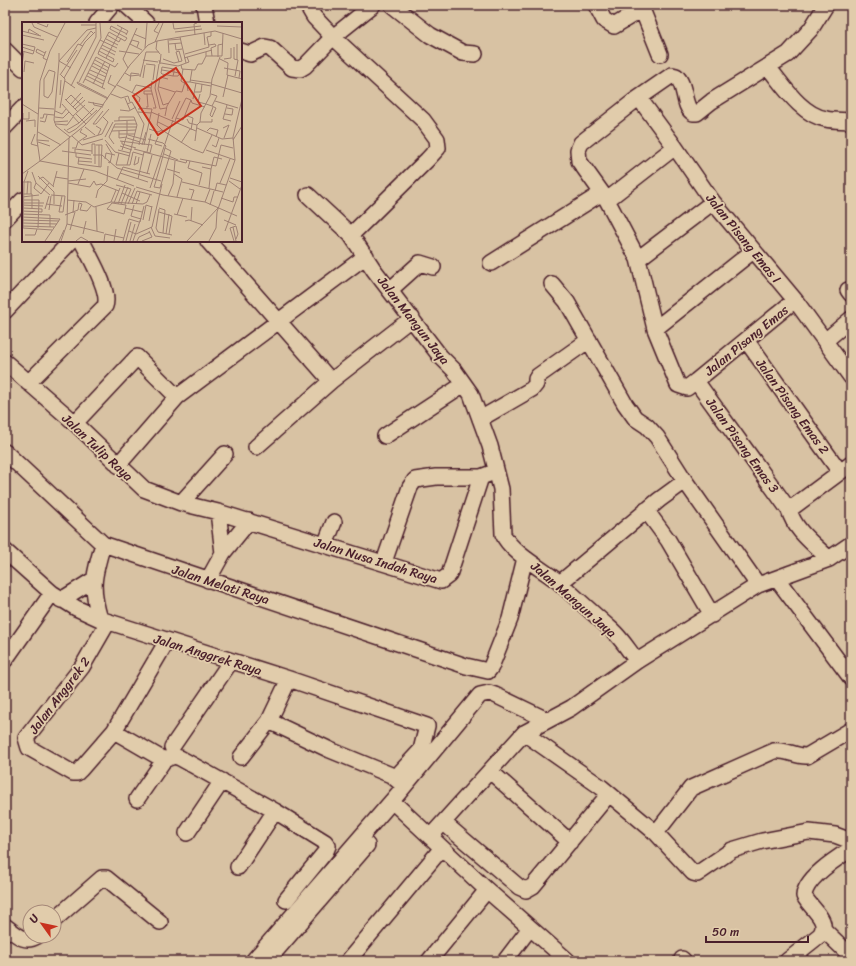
<svg xmlns="http://www.w3.org/2000/svg" width="856" height="966" font-family="Sriracha,sans-serif">
  <rect width="100%" height="100%" fill="#d8c2a3"/>
  <filter id="ink" filterUnits="userSpaceOnUse"><feTurbulence type="fractalNoise" baseFrequency=".025" numOctaves="2"/><feDisplacementMap in="SourceGraphic" scale="8" xChannelSelector="R" yChannelSelector="G"/><feConvolveMatrix kernelMatrix="1 2 1 2 8 2 1 2 1" color-interpolation-filters="sRGB"/></filter>
  <g filter="url(#ink)">
    <g fill="none" stroke-linecap="round" stroke-linejoin="round">
      <defs>
        <path id="minor" d="M126,5L146,23
          M204,5L207,23
          M307,5L314,17L333,37L423,120L437,139L438,148L427,160L351,235L374,270L440,356L454,370L471,394L490,446L501,489L503,534C510,552 544,570 560,583C577,599 595,615 612,630C622,639 629,651 637,661
          M392,5L430,35L463,53L475,54
          M596,5L604,20L614,26L642,9L660,54
          M97,23L112,5
          M5,50L23,68
          M241,51L250,54L265,47L270,48L292,68L300,69L305,66L333,37L373,5
          M768,67C783,85 801,115 826,119C834,121 843,120 851,121
          M639,98L675,147L713,202L795,300L851,377
          M5,127L23,108
          M308,195L351,235
          M607,200L675,147
          M5,219L23,200
          M208,241L331,381
          M638,259L713,202
          M491,263L602,193
          M552,284L567,302L625,404L635,418L647,426L657,437L685,481L758,585
          M390,290L420,263L433,267
          M848,290L851,294
          M795,300L696,381L687,388L678,385L655,329L638,259L607,200L579,161L578,150L581,143L633,102L672,75L676,76C687,86 682,106 693,113H697L712,101L788,54L811,29L826,5
          M5,311L71,241
          M655,329L753,251
          M746,340L840,472
          M825,341L851,319
          M5,362L75,423L144,489L181,503L218,512L441,581L449,575L481,477
          M696,381L789,510
          M28,383L105,306C111,291 89,256 82,241
          M480,419L532,389L536,384V379L538,376L589,340
          M75,423L137,357L177,397
          M385,436L464,384
          M256,447L331,381L412,318
          M5,452L103,544L466,666L488,671L491,667L510,619L525,558
          M118,465L177,397L366,256
          M181,503L225,454
          M646,510L668,540L712,615
          M218,512L223,553
          M325,545L334,522
          M5,551L52,593L76,608L100,619L289,679L427,726L421,750L395,778
          M829,559C814,544 795,531 789,510L851,464
          M384,562L410,487L415,480L436,477H481L489,474
          M777,579L851,678
          M208,580L223,553L249,521
          M560,583L659,500L685,481
          M61,600L93,580
          M100,619C90,587 94,575 103,544
          M108,622L82,667L26,738L29,748L73,773H77L80,770L114,731L167,641
          M5,660L52,593
          M269,721L330,750L391,775L403,785
          M114,731L164,760L174,756L180,758L275,811L325,842L328,846L326,851L286,900
          M524,733L601,787L656,833L693,873L697,874L732,850L762,841L809,832L835,835L851,841
          M172,747L231,661
          M241,757L269,721L289,679
          M490,771L570,842
          M137,799L164,760
          M392,801L487,890L568,961
          M444,823L519,887L526,890L533,886L609,794
          M187,833L222,781
          M656,833L691,788L774,751C786,749 796,757 807,756L851,730
          M430,837L524,733L571,708L637,661L758,585L829,559L851,544
          M238,867L275,811
          M54,920L102,878H106L160,922
          M5,926C16,934 24,944 37,936
          M824,930L851,956
          M682,959L684,961
          M253,961L392,801L480,695L489,693L495,695L547,720
          M267,961L367,845
          M348,961L442,848
          M429,961L487,890
          M505,961L530,928
          M787,961L820,935C831,921 811,909 804,896C805,878 837,858 851,849"/>
      </defs>
      <!-- minor casing -->
      <use href="#minor" stroke="#4a1f2b" stroke-width="18"/>
      <!-- minor -->
      <use href="#minor" stroke="#e1ccab" stroke-width="15"/>
    </g>
  </g>
  <g text-anchor="middle" stroke-width="3.5" stroke-linejoin="round" paint-order="stroke">
    <!-- street labels -->
    <g font-size="13" fill="#4a1f2b" stroke="#e1ccab">
      <text transform="translate(744 238) rotate(51)" y="5">Jalan Pisang Emas I</text>
      <text transform="translate(414 320) rotate(52)" y="5">Jalan Mangun Jaya</text>
      <text transform="translate(746 340) rotate(-39)" y="5">Jalan Pisang Emas</text>
      <text transform="translate(793 406) rotate(54)" y="5">Jalan Pisang Emas 2</text>
      <text transform="translate(743 445) rotate(54)" y="5">Jalan Pisang Emas 3</text>
      <text transform="translate(98 447) rotate(43)" y="5">Jalan Tulip Raya</text>
      <text transform="translate(376 560) rotate(17)" y="5">Jalan Nusa Indah Raya</text>
      <text transform="translate(221 584) rotate(18)" y="5">Jalan Melati Raya</text>
      <text transform="translate(574 599) rotate(41)" y="5">Jalan Mangun Jaya</text>
      <text transform="translate(208 654) rotate(17)" y="5">Jalan Anggrek Raya</text>
      <text transform="translate(59 695) rotate(-53)" y="5">Jalan Anggrek 2</text>
    </g>
  </g>
  <!-- overview -->
  <g transform="translate(22 22)">
    <rect width="220" height="220" fill="#d8c2a3"/>
    <path fill="none" stroke="#9f8173" stroke-width="1" d="M10,1L12,5L35,15M15,1L25,5L26,2M151,1L152,7L179,4M59,3H74M95,3L106,9L104,13M195,4L220,5M88,7L89,4L105,12M0,9L19,14M153,10L180,7M6,11L7,7L17,13M136,11L132,9L137,1M182,11L183,23M112,12L124,17M0,13L22,18M85,13L97,20L99,16M173,13L172,2L175,1M158,15L164,41M84,17L96,23M146,17L147,31M78,18L95,26M147,18L159,17M135,19L134,27L138,32M133,20L141,1M153,21L154,28L160,27M0,22L13,25L12,29M147,22L159,21M215,22V38M58,23L69,9L71,11M80,23L94,30M187,23L193,22L194,24L189,26L190,34M0,25L12,29M115,25L117,20L110,18L108,22L120,28M212,25V37L216,38L213,54M79,26L93,33M123,26L125,1M0,29L11,32L12,29M24,29L21,36L25,38M77,29L87,10L103,19L105,16L88,7M77,29L76,32L91,40L92,37M77,29L92,37M97,29L117,32M157,29L154,30L157,40M184,30V34H200L201,11M37,31V39L65,8L74,6M163,32L187,25L185,15L189,14V10M22,34L14,30L15,27L23,31M196,35V23L201,22M84,36L100,6M162,36L190,28M141,37L152,41L160,39L157,29M198,37L206,41L205,53L220,57M202,37L209,36V26M73,38L87,46M121,38L136,40M137,38L138,42L139,32M45,40L56,22L61,24M71,41L86,49M139,41L156,44L167,40L165,35M124,42L133,43L131,58M137,42L133,66L138,87L144,86M0,43L2,29M159,43L160,47L173,48L176,42H180L184,34M70,44L85,52M106,46L101,37L115,6M202,46L218,49L217,56M161,47L159,59L165,63L166,69M27,48L33,50L30,70L26,76L22,74V57ZM68,48L84,55M140,48L152,50L157,51H158L156,54H151L140,52L139,51L140,45L152,47V50L151,54M2,50L3,39L12,41M66,51L82,59M103,51L108,54L118,53M38,53L55,28M89,53L86,61L94,65M65,54L81,62M118,55L124,30H137M42,56L63,20L73,10M121,56L123,43M63,57L83,67M146,57L138,55L136,67L141,83L147,81M168,58L189,61M43,59L53,66M108,59L109,51L117,52M130,59L129,67L134,86H131M57,60L79,16L78,1M168,60L189,64M61,61L74,35L93,45L96,41M71,62L83,39M189,62L220,71M95,63L113,72L118,76L117,80M49,64L74,15V1M137,65L153,70M80,66L88,42M129,69H122V72H130M173,70H179L180,62M110,71L114,63L129,66M89,72L99,76L106,74L108,80M178,72L176,80L184,82L190,84L194,86L190,95L188,93L191,85M189,72L195,74L190,84M38,73L39,58M201,75L206,53M103,76L108,88M43,77L56,90M86,77L56,62L55,60L86,76M171,77L174,61M44,78L49,73L70,93M169,78L170,81L183,85M193,79L216,86M66,80L82,83M71,80L72,83L81,85M0,82L16,92M40,82L57,101M105,82L110,80L122,102L117,123M48,83L59,71M205,83L201,97L209,99M51,85L61,75M124,85H126L125,72M17,86L32,87M38,86L43,57L39,53M53,87L63,78M98,88L107,89L114,85M117,88V86L130,87M33,89L40,92L44,87M81,89L71,102H74L87,87M116,90L129,91M129,90L174,109M1,91V97H7V90M137,91L135,103L141,109M54,92L64,102M203,92L210,93L211,87L205,86M163,93L171,96L169,108M51,94L63,83M143,94L145,84L154,69L160,70L163,60H168L170,48M33,95L41,96L47,90M18,96H21L22,92L32,93M154,96L164,76L169,78M150,97L158,79M165,97L167,101L175,103M4,99L13,98V105M18,99L23,100L25,93M92,99L113,98M97,99V95H112L115,103L105,143M32,100L46,99M136,100L148,106M153,100L154,96L161,98L169,78M178,100L179,91L188,74L190,57L198,35M178,100H190V97M34,102L45,103L51,95M74,104L79,107L76,113M63,105L73,113M92,105H115M175,106L200,117L211,116M201,106L207,103L202,116M42,107L47,111L54,107L75,88M127,107L136,110L140,108L170,127L181,131L190,113M45,108L57,101L72,86M90,109L114,108M97,109V112H113M185,109L188,106L196,108L194,115M16,110L39,123M13,112L9,122L16,124M97,112V116L105,115M106,113L124,118M50,114L60,123L81,117M48,115L34,104L32,98L37,39L49,46M83,115L91,100M136,115L133,122L140,124M105,116L118,120M126,117L141,121M15,118L27,119M61,118L80,112L86,100L81,95M83,118L93,130L108,134M211,118L220,104M98,119L130,123L128,131L112,127M100,119V122L114,126M173,119L175,103L178,100M16,120L28,124M141,121L144,124L143,126L138,145L133,162L132,165L138,166L149,129L143,126M159,121L168,107M84,122L90,132L88,141L86,140M92,122L87,115L93,102H115M120,123L124,110M122,123L130,87M190,123L194,125L197,116M98,124L110,128M50,126H54L56,120L65,114L58,110L60,107M96,128L108,131M100,128L105,113V99M184,128L213,138M40,129L69,133M125,130L129,112M53,131V127L70,129M54,131V135L70,137M70,132V122H73V142M142,132L156,138M71,133H80L95,146L139,159M114,134L112,143L116,141L117,135M57,135L56,142L79,145L80,123H74M83,137L84,131L93,133M158,137L194,144L199,123L211,126M18,139L62,104L78,87L108,43L126,23L135,19L193,9L220,17M18,139L73,149L112,164M56,139L70,140M168,139L166,146L180,151L177,163M94,143H108L111,130L121,133M94,143L97,131M77,145V123M180,145L189,147L192,135L200,137M145,147L158,151M6,149L2,160L1,206L30,208M10,150L14,161L28,173M98,151L126,160M0,152L18,139L15,118L18,59L28,29L43,1M125,152L130,133M152,152L160,157L155,175M16,154L32,170V182M33,155L46,157M208,156L220,160M17,157L21,155L32,165M116,157L122,130L164,141L165,138M95,158L101,145L128,152M46,159L64,157M207,159L218,167M0,160H9V172M160,160L201,170M14,161L12,166L19,172L27,161M46,161L68,165L72,159L74,163L79,162L97,169M198,161L208,137M56,162L62,147M94,163L109,167L103,182M31,164L35,149M114,165L141,173L183,180L215,194M128,166L151,98M187,166L189,147M167,167L172,168L169,177M193,169L195,161L204,163M100,171L118,179M0,172H10V187M5,172L6,159M29,173L43,174L41,190H37L40,174M146,174L151,162L153,139M0,175L17,173M74,176L76,168L85,159L86,144M199,176L211,180L212,175H216M2,178H17L16,206M45,178L64,180L72,185L89,180L121,182L125,180L128,173M89,180L94,168M183,180L188,167M2,181H22M90,181L104,183L102,192L85,187ZM92,181L98,166M24,182L40,184M96,182L103,163M99,182L106,165M106,182L113,166M110,182L115,169L130,173M114,182L118,170M0,183L21,184M112,183L109,194L119,197M188,183L192,169M74,185L75,209M103,186L120,190M137,186L143,188L141,211M23,187L27,174M137,187L134,206L136,210L150,213M27,188L29,174M58,188L65,189L69,184M0,189L20,190V187L1,186M137,190L150,194L147,212M51,191L52,178M0,192L28,193V205M152,192L165,195M43,193L56,188L57,181L60,182L58,188M155,193L161,176M0,195L38,197L23,219M119,196L122,184M1,198L37,199M121,198L124,183L130,185M202,198L214,203M127,199L130,184M163,199L167,198L181,203M169,199L170,185M0,201L35,202M45,202L82,211M0,204L32,205M129,205L133,214L148,216M211,205L208,206L212,219M211,205L214,204L216,212L214,217M211,205L214,219M48,208L53,190M107,209L114,212L130,205L140,162M203,209L220,163M61,212L64,199M144,212L147,192M3,213H13L15,207M37,219L42,208M39,219L45,202L47,116M54,219L59,215L66,219M82,219L83,212L102,216M92,219L94,207M101,219L107,197L117,200M104,219L109,200M108,219L113,202M111,219L119,196L118,200M115,219L117,215L128,210M120,219L130,215L127,209M165,219L196,186M187,219L194,206L195,190L213,138L211,115L220,77"/>
    <path fill="#c8321e" fill-opacity="0.15" stroke="#c8321e" stroke-width="2" d="M154,46L179,84L136,113L111,74Z"/>
    <rect width="220" height="220" fill="none" stroke="#4a1f2b" stroke-width="2"/>
  </g>
  <!-- margin -->
  <rect width="856" height="966" fill="none" stroke="#e1ccab" stroke-width="20"/>
  <rect x="10" y="10" width="836" height="946" fill="none" stroke="#4a1f2b" stroke-width="1.5" filter="url(#ink)"/>
  <!-- north arrow -->
  <g transform="translate(42 924) rotate(303)"><circle r="19" fill="#e1ccab" stroke="#a58778"/>
  <path d="M0-3L7 15L0 10L-7 15Z" fill="#c8321e"/>
  <text y="-6" font-size="11" font-weight="bold" text-anchor="middle" fill="#4a1f2b">U</text>
  </g>
  <!-- scale -->
  <path d="M706 936v6h102v-6" fill="none" stroke="#4a1f2b" stroke-width="2"/>
  <text x="712" y="936" font-size="12" fill="#4a1f2b" stroke="#e1ccab" stroke-width="3" paint-order="stroke">50 m</text>
</svg>
